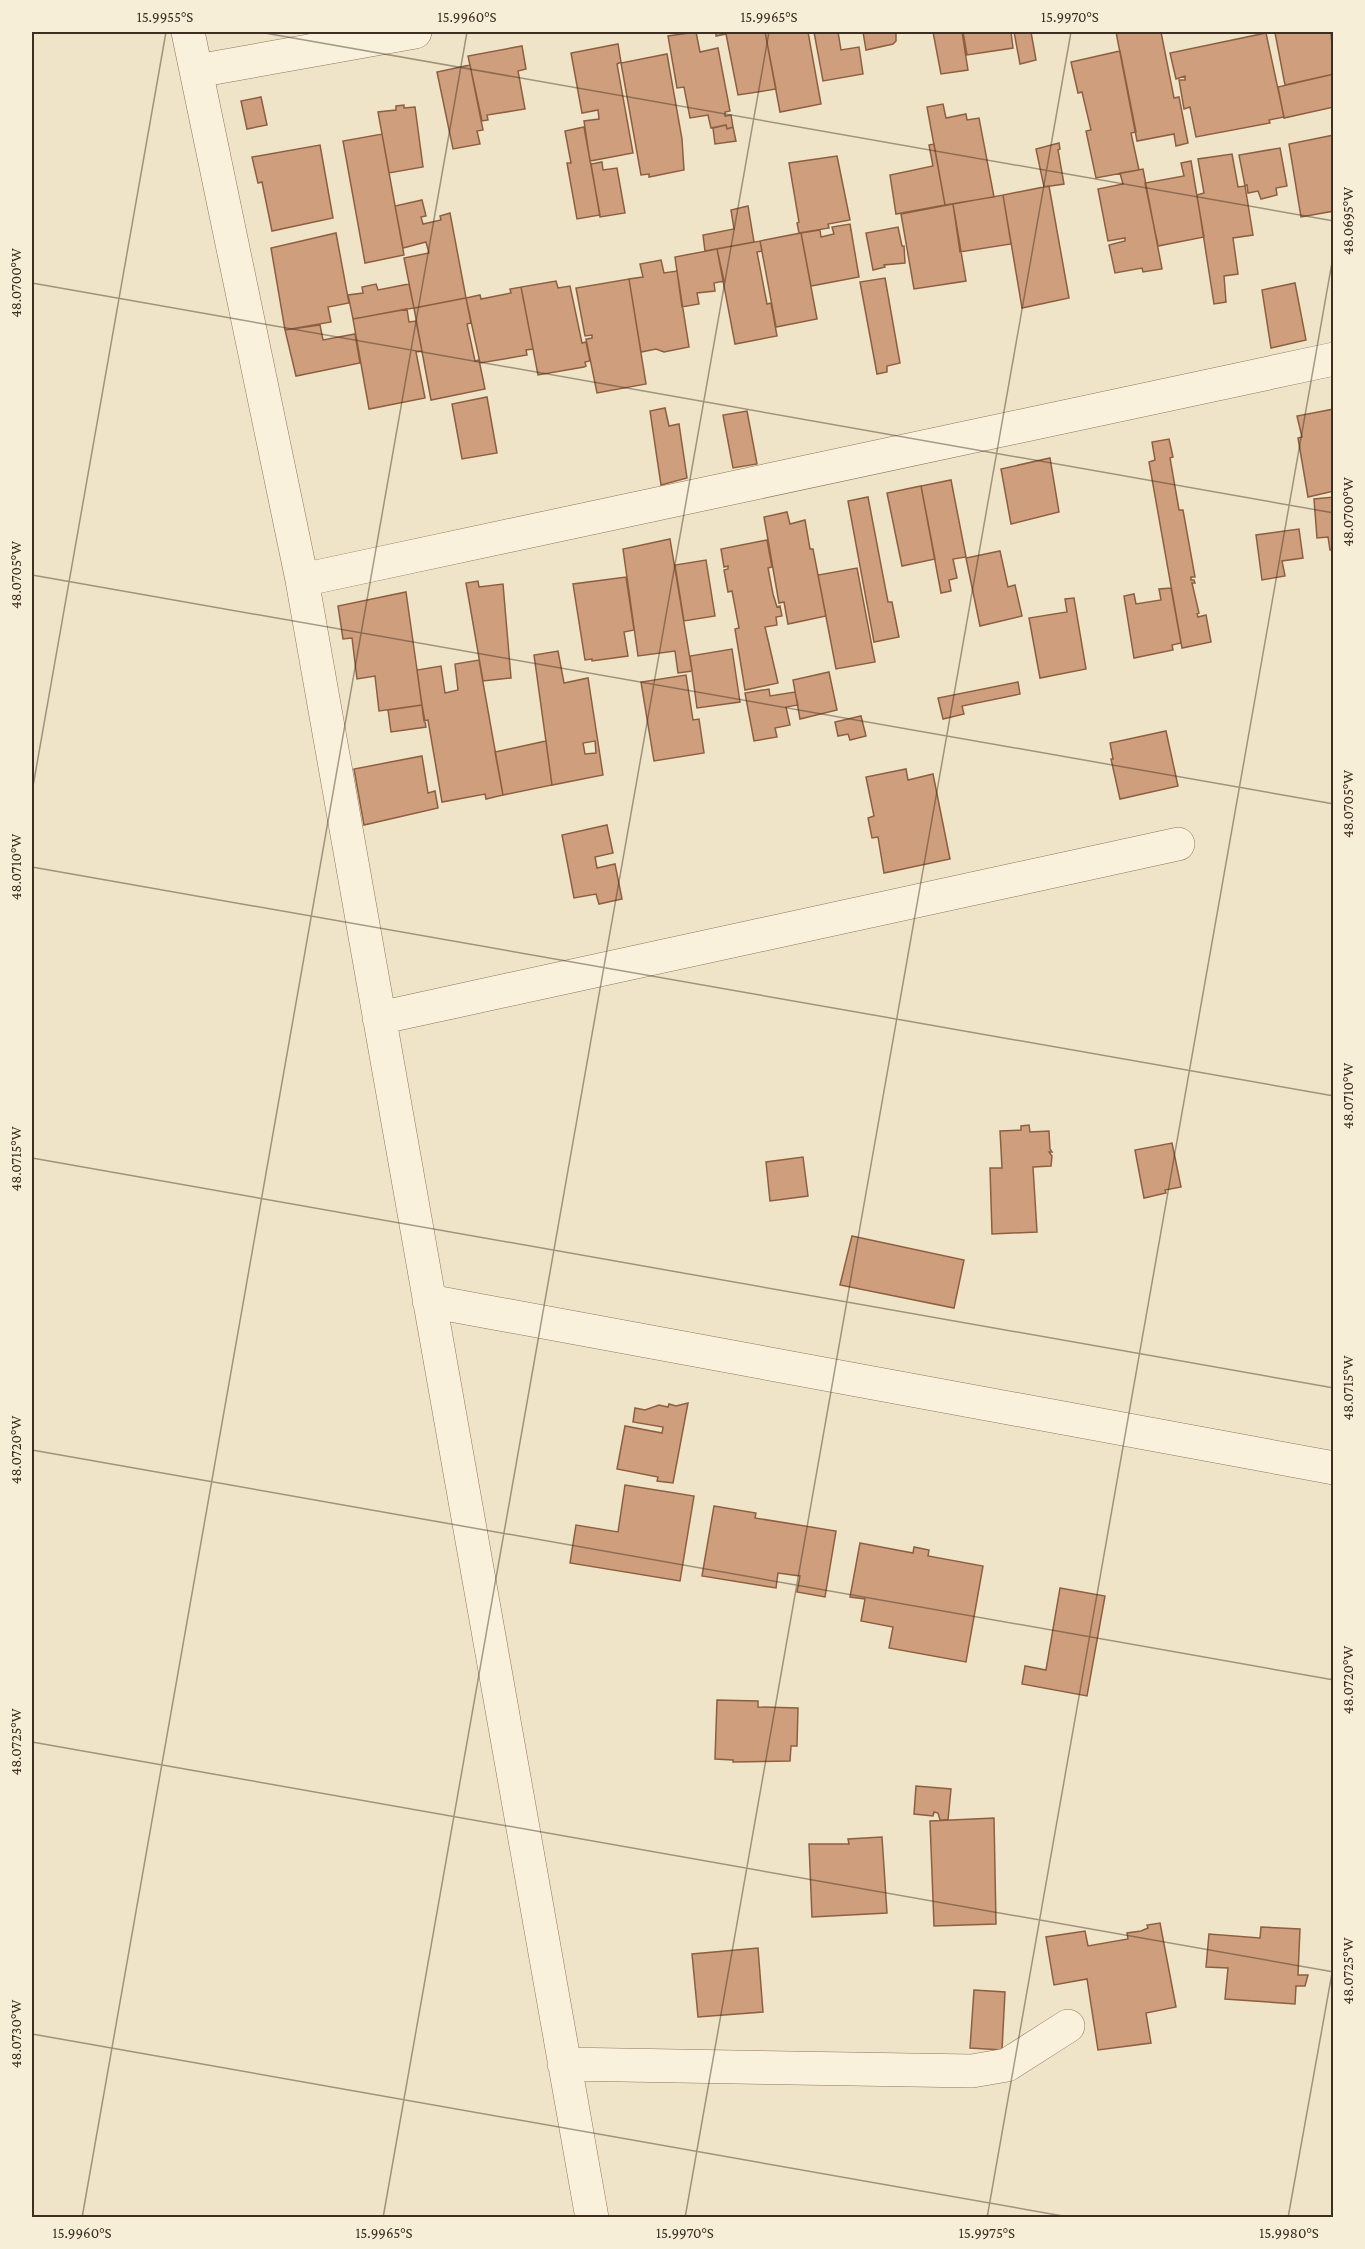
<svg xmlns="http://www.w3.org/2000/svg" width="1365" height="2249" font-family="'Crimson Pro',serif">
  <rect width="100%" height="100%" fill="#f0e4c8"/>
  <!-- building -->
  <path fill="#cf9f7d" stroke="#8d5f41" stroke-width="1.5" fill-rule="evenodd" d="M696,32L700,52L718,48L730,111L725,112V116L731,115L733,127L727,129L726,125L711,128L708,115L690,118L684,87L677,88L668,36Z
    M716,32H765L776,89L738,95L726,34L716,36Z
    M765,32H808L821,104L780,112Z
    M814,32H838L841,50L859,47L863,74L823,81Z
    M863,32H896V41L893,44L866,50Z
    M933,32H962L968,70L941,74Z
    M963,32H1011L1013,48L967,55Z
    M1014,32H1031L1036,60L1020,64Z
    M1116,32H1161L1174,98L1179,97L1188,143L1176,146L1174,134L1137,141Z
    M1283,32H1331L1334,74L1285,85L1275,33Z
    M1266,33L1284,117L1269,120L1270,123L1196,137L1190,107L1184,109L1179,80H1185V76L1176,79L1170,53Z
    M618,44L621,62L617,64L633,153L590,161L584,121L599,119L598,110L582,113L571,53Z
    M522,46L526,69L518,71L525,109L487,115L488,120L482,121L468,56Z
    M1120,51L1136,132L1131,133L1139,170L1096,178L1086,131L1091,130L1082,92L1078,93L1071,62Z
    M667,54L682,139L684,170L649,177V174L641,175L621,63Z
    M470,65L483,130L477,131L480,144L453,149L437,72Z
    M1334,74V107L1284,118L1278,87Z
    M261,97L267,125L247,129L241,101Z
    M943,104L946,118L966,114L967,120L979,118L994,197L945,205L927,107Z
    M404,105V108L415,107L423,167L389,173L378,112L396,110V106Z
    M726,125L727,129L733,127L736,141L715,144L713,128Z
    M584,127L600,215L577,219L567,163H571L565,131Z
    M382,134L404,255L365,263L343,141Z
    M1334,135V211L1301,217L1289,144Z
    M1059,143L1060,149L1058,150L1064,184L1044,187L1036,149Z
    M934,144L945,205L896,214L890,175L933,166L929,145Z
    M320,145L333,218L272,231L262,182L258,183L252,157Z
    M1280,148L1287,186L1276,188L1277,195L1261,199L1258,191L1248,193L1247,185L1245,186L1239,155Z
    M1232,154L1238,187L1245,186L1253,235L1233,238L1238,274L1224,276L1226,302L1214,304L1197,195L1204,193L1198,159Z
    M837,156L850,220L828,224L829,228L799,233L797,223L799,222L789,163Z
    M1191,161L1204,237L1158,246L1145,183L1184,176L1181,163Z
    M602,162L603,170L617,168L625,213L600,217L591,164Z
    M1143,169L1162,269L1143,272L1142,268L1115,273L1109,245L1125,241V238L1108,241L1098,189L1123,184L1120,173Z
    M1049,186L1069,298L1022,308L1003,195Z
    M1003,195L1011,244L960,252L953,204Z
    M422,200L426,216L421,217L423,224L441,220L440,216L450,213L466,298L414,308L404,258L429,253L426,242L403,248L395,206Z
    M953,204L966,281L914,289L901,214Z
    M748,206L754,242L705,251L703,235L734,229L731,210Z
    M850,224L859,277L811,286L801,233L820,230L821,237L834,234L832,227Z
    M898,227L902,246H904L905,263L884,265L885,267L873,270L866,233Z
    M336,233L349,303L328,307L331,322L285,330L271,248Z
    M801,233L817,319L776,327L760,241Z
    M760,241L762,251L757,252L767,304L771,303L777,336L735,344L717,249Z
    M717,249L724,281L714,283L715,291L697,293L699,304L682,307L675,257Z
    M661,260L664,273L677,271L689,347L664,352L656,349L641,352L629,279L643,277L640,264Z
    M885,278L900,363L887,366V372L877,374L860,282Z
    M629,279L646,384L597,393L586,339L592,338V335L585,336L576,288Z
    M556,281L558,288L570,286L582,343L586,342L590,361L585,362L586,366L584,367L538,375L521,287Z
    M1295,283L1306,340L1271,348L1262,290Z
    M376,284L378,290L409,284L414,308L353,319L348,295L363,293L362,287Z
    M521,287L533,349L526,350L527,355L480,363L466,298L480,295L481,299L511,293L510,289Z
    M466,298L471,323L467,324L475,361L479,360L485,389L431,400L414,308Z
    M407,309L409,322L416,321L422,351L416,352L425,398L369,409L353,319Z
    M320,325L323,340L355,334L360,363L296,376L285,330Z
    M487,397L497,453L462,459L452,404Z
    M665,408L669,426L679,424L687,478L661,485L650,411Z
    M1334,409V491L1308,497L1298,438L1302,437L1297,416Z
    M747,411L757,464L733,468L723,415Z
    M1169,439L1173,457L1170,458L1179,510H1183L1195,577H1191V580H1194L1195,583H1192L1199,613L1197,614L1198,617L1206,615L1211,642L1182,648L1149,462L1155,460L1152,442Z
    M1050,458L1059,512L1011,524L1001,469Z
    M951,480L966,557L953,559L957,578L949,580L951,591L941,593L921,486Z
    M921,486L935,559L902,566L887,493Z
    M868,497L888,602H892L899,637L874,642L848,501Z
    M1334,497V550H1330L1328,537L1317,538L1314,499Z
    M787,512L790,524L805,520L810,549H813L826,616L788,624L784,602L779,603L764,517Z
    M1299,529L1303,558L1282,561L1285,576L1262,580L1256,535Z
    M670,539L692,671L678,673L675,651L638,656L623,549Z
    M767,540L772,567L768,568L773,594L777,607L780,606L782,616L776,617L777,625L765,627L778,683L745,690L735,629L739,628L732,591L728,592L724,570L728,569V566L724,567L721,549Z
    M1000,551L1008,587L1015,585L1022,616L980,626L966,558Z
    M706,560L715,616L684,621L675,565Z
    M857,568L875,662L836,669L818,575Z
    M626,577L634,630L624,632L628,656L592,661V659L585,660L573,584Z
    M478,581L479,587L503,584L511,678L483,681L466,583Z
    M1171,588L1181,643L1172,645L1173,650L1134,658L1124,596L1134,594L1136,604L1161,600L1159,589Z
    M406,592L422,705L379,711L375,676L357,679L352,638L343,639L338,606Z
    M1074,598L1086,669L1040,678L1029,618L1067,612L1065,599Z
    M732,649L740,702L697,708L690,656Z
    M558,651L564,683L588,678L603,775L552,785L534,655ZM595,741L596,753L585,754L583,743Z
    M479,660L503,795L486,799L485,794L442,802L428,720L424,721L417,670L441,666L445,693L458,690L455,664Z
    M829,672L837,710L800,719L793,680Z
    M686,675L693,720L699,719L704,753L654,761L641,682Z
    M1018,682L1020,694L962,706L964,714L943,719L938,698Z
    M769,689L770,696L795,692L798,705L786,707L790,725L775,728L777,737L754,741L745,693Z
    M422,705L426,727L391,732L388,710Z
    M861,716L866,736L850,740L848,734L838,736L835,722Z
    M1166,731L1178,786L1120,799L1111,759H1113L1110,743Z
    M546,741L552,785L503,795L495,752Z
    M422,756L428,793L435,791L438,808L364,825L354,769Z
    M906,769L908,780L933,774L950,859L884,873L878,837L872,838L868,818L874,816L866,777Z
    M607,825L613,853L595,857L597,868L615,864L622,899L599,904L596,894L574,898L562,835Z
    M1029,1125L1030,1132L1049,1131L1050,1149L1052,1152H1049L1052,1156L1051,1166L1033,1167L1037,1232L992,1234L990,1168H1002L1000,1131L1021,1130V1126Z
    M1172,1143L1181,1187L1165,1190L1166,1193L1144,1198L1135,1150Z
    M803,1157L808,1196L770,1201L766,1162Z
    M852,1236L964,1260L954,1308L840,1285Z
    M688,1403L673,1483L657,1481L658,1477L617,1469L625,1426L662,1433L663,1427L633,1422L635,1408L645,1410L659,1405L668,1407L669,1404L676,1406Z
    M625,1485L694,1496L680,1581L570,1563L576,1525L618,1532Z
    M714,1506L756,1513L755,1518L836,1531L825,1597L797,1592L800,1576L778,1573L776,1588L702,1576Z
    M860,1543L913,1553L914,1547L929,1550L928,1556L983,1566L966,1662L889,1648L893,1627L861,1621L865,1599L850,1597Z
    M1060,1588L1105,1596L1087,1696L1022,1684L1025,1666L1046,1670Z
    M717,1700L758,1701V1707L798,1708L797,1746H791L790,1761L733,1762V1760L715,1759Z
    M916,1786L951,1789L948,1820H940L938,1813L934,1812L933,1816L914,1814Z
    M994,1818L996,1924L934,1926L930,1821Z
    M882,1837L887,1913L812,1917L809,1844H849L848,1839Z
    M1160,1923L1176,2007L1146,2013L1151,2043L1098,2050L1087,1979L1054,1985L1046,1937L1085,1931L1088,1946L1128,1939L1127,1933L1141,1931L1148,1928L1147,1925Z
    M1261,1927L1300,1929L1298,1975H1308L1305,1986H1296L1295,2004L1225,1999L1228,1968L1206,1967L1209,1934L1260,1938Z
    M758,1948L763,2012L698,2017L692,1954Z
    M974,1990L1005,1992L1002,2050L970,2048Z"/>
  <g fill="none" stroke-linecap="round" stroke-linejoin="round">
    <defs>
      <path id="minor" d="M188,32L302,580L592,2218
        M197,71L415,32
        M302,580L1334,359
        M379,1018L1178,844
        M429,1301L1334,1468
        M564,2064L972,2071L1007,2065L1068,2026"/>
    </defs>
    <!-- minor casing -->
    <use href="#minor" stroke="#8d765c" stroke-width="34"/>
    <!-- minor -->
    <use href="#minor" stroke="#faf1dc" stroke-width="33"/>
  </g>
  <!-- ticks -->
  <path fill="none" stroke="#3d2e20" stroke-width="1.5" stroke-opacity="0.45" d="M259,32L1334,221M32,283L1334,513M32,575L1334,804M32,792L166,32M32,867L1334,1096M32,1158L1334,1388M32,1450L1334,1680M32,1742L1334,1972M32,2034L1074,2218M82,2218L467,32M383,2218L769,32M685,2218L1071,32M987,2218L1334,251M1288,2218L1334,1962"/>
  <!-- border -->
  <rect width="1365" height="2249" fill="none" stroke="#f7eed8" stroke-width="66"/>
  <rect x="33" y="33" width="1299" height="2183" fill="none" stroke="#3d2e20" stroke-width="2"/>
  <g font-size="15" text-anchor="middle" fill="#3d2e20">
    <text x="165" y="22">15.9955°S</text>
    <text x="467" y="22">15.9960°S</text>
    <text x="769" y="22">15.9965°S</text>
    <text x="1070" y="22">15.9970°S</text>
    <text transform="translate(1348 221) rotate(-90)" y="5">48.0695°W</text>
    <text transform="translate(16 283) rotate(-90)" y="5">48.0700°W</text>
    <text transform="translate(1348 512) rotate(-90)" y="5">48.0700°W</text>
    <text transform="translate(16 575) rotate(-90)" y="5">48.0705°W</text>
    <text transform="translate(1348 804) rotate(-90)" y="5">48.0705°W</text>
    <text transform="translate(16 867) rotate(-90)" y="5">48.0710°W</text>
    <text transform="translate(1348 1096) rotate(-90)" y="5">48.0710°W</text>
    <text transform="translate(16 1159) rotate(-90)" y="5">48.0715°W</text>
    <text transform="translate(1348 1388) rotate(-90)" y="5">48.0715°W</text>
    <text transform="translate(16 1450) rotate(-90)" y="5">48.0720°W</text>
    <text transform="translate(1348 1680) rotate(-90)" y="5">48.0720°W</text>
    <text transform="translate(16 1742) rotate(-90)" y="5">48.0725°W</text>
    <text transform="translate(1348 1971) rotate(-90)" y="5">48.0725°W</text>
    <text transform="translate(16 2034) rotate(-90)" y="5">48.0730°W</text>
    <text x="82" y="2238">15.9960°S</text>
    <text x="384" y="2238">15.9965°S</text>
    <text x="685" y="2238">15.9970°S</text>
    <text x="987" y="2238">15.9975°S</text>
    <text x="1289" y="2238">15.9980°S</text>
  </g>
</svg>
